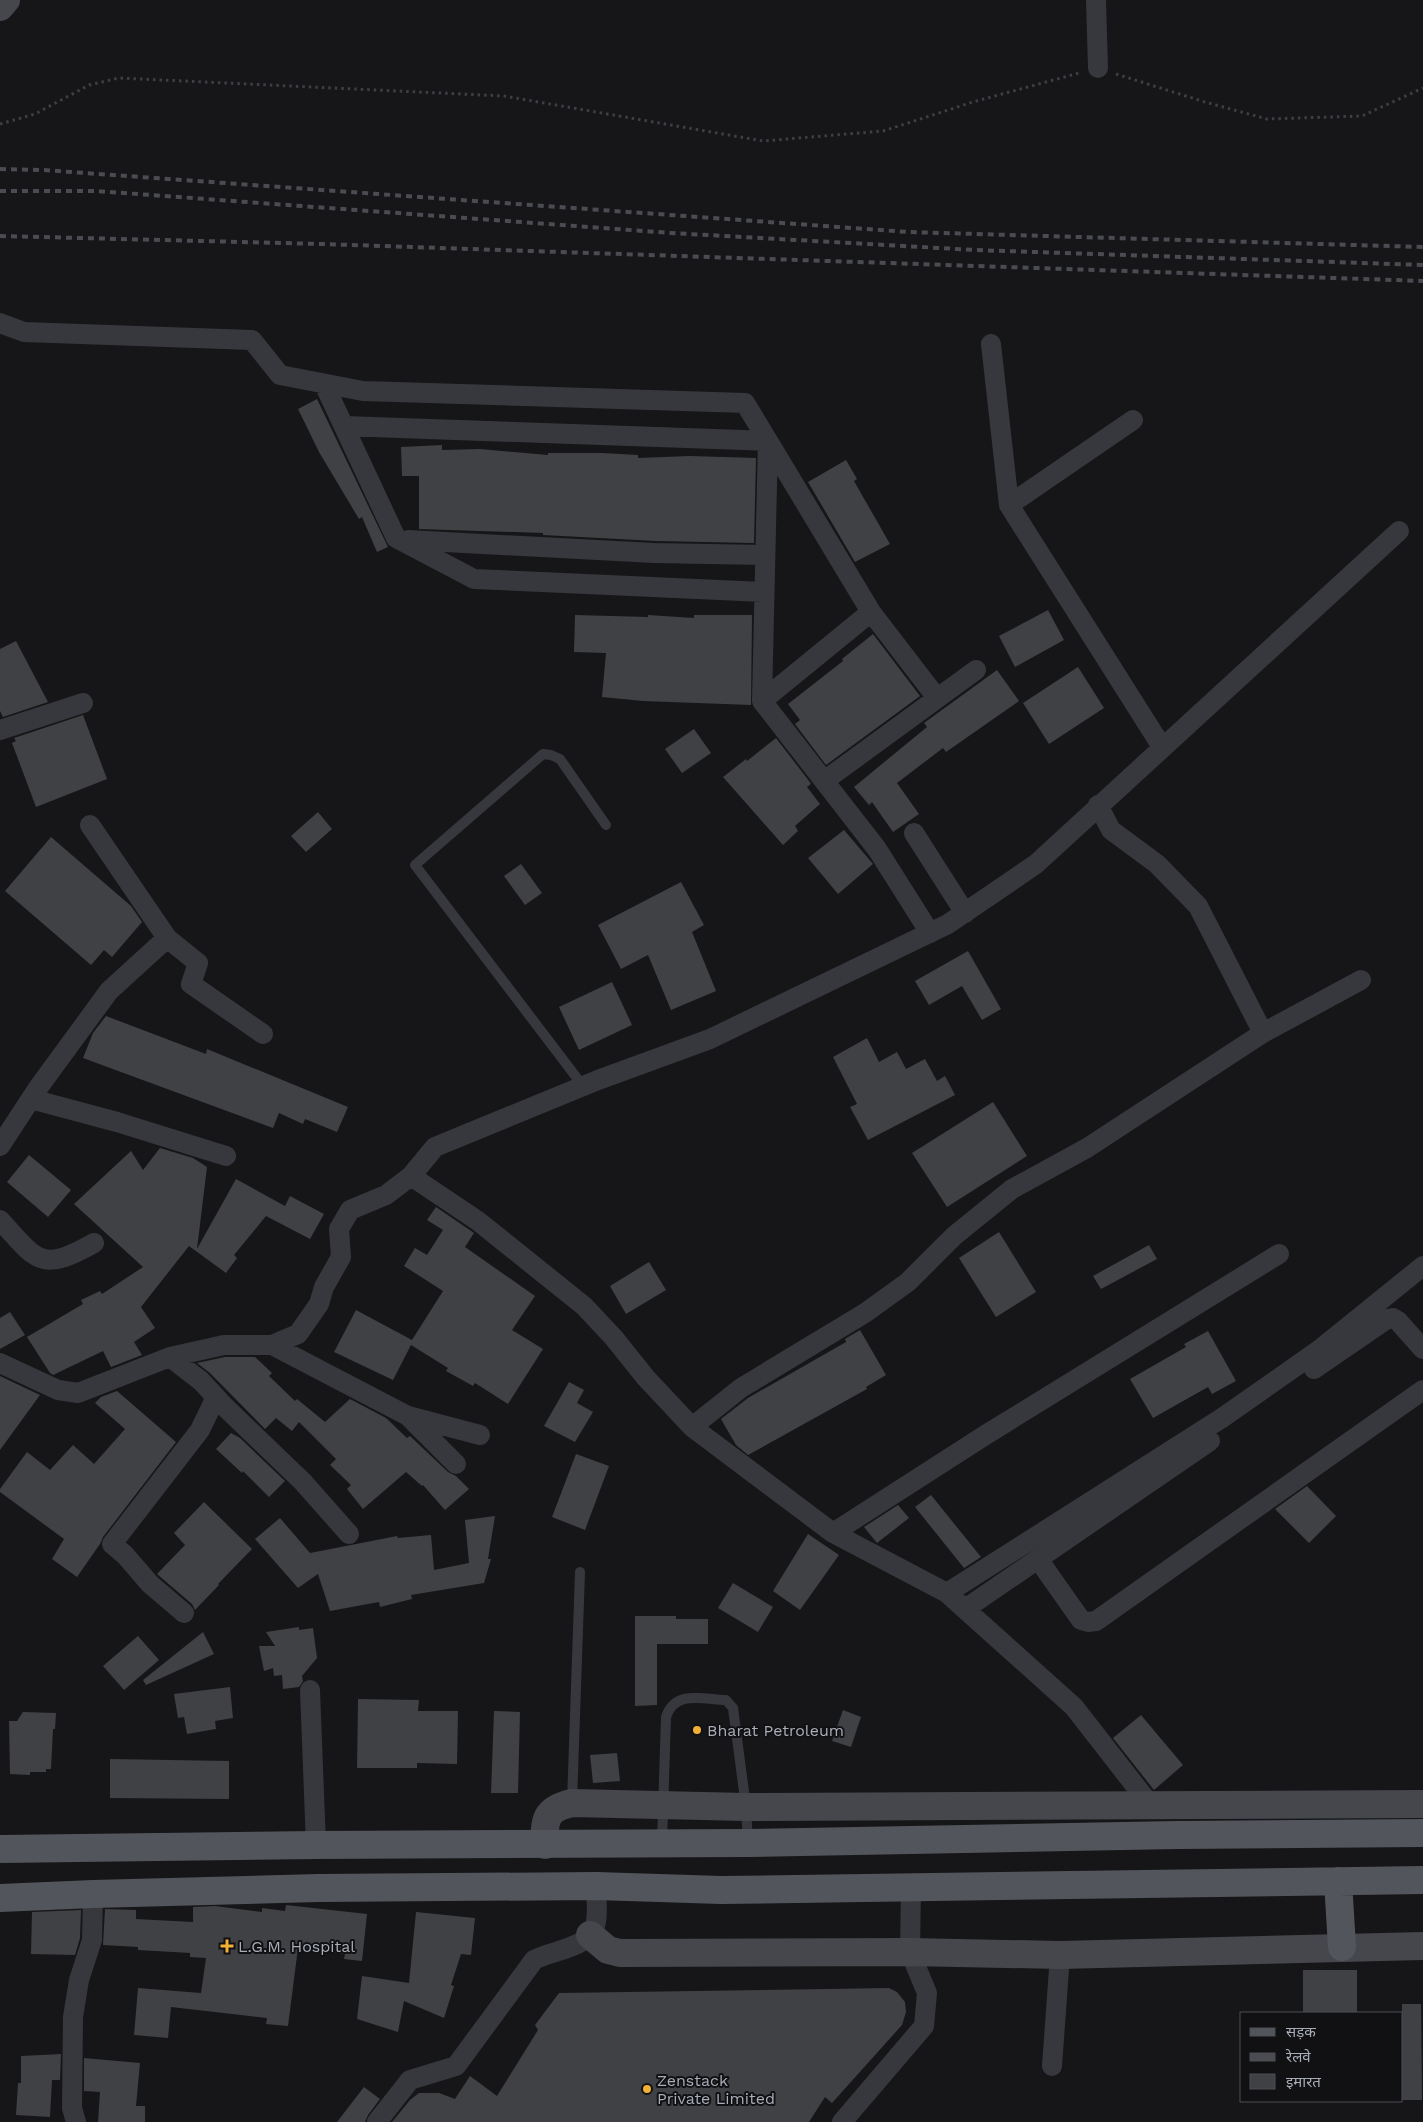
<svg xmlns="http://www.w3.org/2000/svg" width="1423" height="2122" font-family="'Work Sans','Noto Sans Devanagari',sans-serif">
  <rect width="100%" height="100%" fill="#161618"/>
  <!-- building -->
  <path fill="#404145" d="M317,399L388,547L377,552L362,517L359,519L319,452L298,409Z
    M442,445V450L480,449L548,455V453H602L638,455V458L690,456L756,458L754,543L656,541L543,535V533L419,529V476H402L401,447Z
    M846,460L857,479L854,481L890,544L855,562L808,482Z
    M1048,610L1064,640L1015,667L999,636Z
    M575,615L648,617V615L694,618V615H752L751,705L643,701L602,697L606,653L574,652Z
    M873,634L920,696L826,765L795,724L800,720L788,704L843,661L842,659Z
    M16,641L48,702L3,717L0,711V649Z
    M1078,667L1104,708L1049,744L1023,703Z
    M997,670L1019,701L946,752L943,748L897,783L919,814L893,832L872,802L869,805L854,787L927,727L924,723Z
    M83,715L107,779L36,807L12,743L16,741L14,738Z
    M694,729L711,753L682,773L665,749Z
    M776,738L809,781L811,784L807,787L820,804L795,826L798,831L783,845L723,777L746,759L747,761Z
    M318,812L332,829L306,852L291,836Z
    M844,830L873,864L838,894L808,858Z
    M51,837L131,906L142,922L112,957L104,950L91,965L5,891Z
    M521,864L542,893L525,905L504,876Z
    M681,882L704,925L692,932L716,991L671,1010L648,955L621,969L598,925Z
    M968,951L1001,1009L982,1020L962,986L929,1005L915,981Z
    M612,982L632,1025L579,1050L559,1007Z
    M106,1016L206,1054L207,1049L348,1107L337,1132L305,1119L303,1124L279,1113L273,1128L83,1058L93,1033Z
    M867,1038L879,1062L897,1052L906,1069L925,1059L937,1081L945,1076L955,1095L868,1140L850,1107L857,1104L833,1057Z
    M993,1102L1027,1156L947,1207L912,1153Z
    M160,1148L193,1158L207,1167L197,1249L236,1179L285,1206L290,1196L324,1214L310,1239L266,1216L234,1255L237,1258L226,1273L189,1246L141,1307L155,1328L134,1342L142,1355L111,1367L103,1351L53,1375L50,1373L27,1337L83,1304L81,1300L100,1291L102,1294L143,1267L74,1204L131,1151L143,1170Z
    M29,1155L71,1190L48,1217L7,1182Z
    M436,1207L474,1233L465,1247L535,1296L512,1330L543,1349L508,1404L475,1383L473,1386L446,1371L448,1368L411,1345L393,1380L334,1352L356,1310L412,1340L443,1291L404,1266L415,1248L427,1255L443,1230L427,1220Z
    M999,1232L1036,1292L996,1317L959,1258Z
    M1149,1245L1157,1259L1101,1289L1093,1276Z
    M649,1262L666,1290L626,1314L610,1286Z
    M10,1312L25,1335L0,1349V1318Z
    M860,1330L886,1375L866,1387L867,1389L748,1455L736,1445L721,1419L748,1398L846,1342L845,1339Z
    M1208,1331L1236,1381L1212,1394L1208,1387L1153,1418L1130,1379L1186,1347L1184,1344Z
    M225,1357H255L272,1373L269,1376L295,1401L297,1399L325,1422L350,1399L386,1418L407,1438L410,1436L448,1472L456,1476L469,1489L445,1510L423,1485L422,1486L406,1472L363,1509L347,1489L351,1485L330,1465L336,1459L299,1422L292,1431L276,1418L265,1429L210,1373L197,1363Z
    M0,1376L40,1395L0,1450Z
    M569,1382L584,1390L577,1403L593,1412L575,1442L544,1426Z
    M117,1391L176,1442L103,1537L100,1544L77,1577L52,1559L64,1539L0,1492V1489L27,1452L50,1470L73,1445L94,1464L125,1429L95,1403L101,1397Z
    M231,1433L240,1438L285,1481L269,1497L243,1471L242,1473L216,1449Z
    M576,1454L609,1466L585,1530L552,1517Z
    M1307,1486L1336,1516L1309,1543L1275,1509Z
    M931,1495L981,1557L964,1568L915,1507Z
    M204,1502L252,1549L218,1584L219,1585L195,1610L192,1604L157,1574L185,1545L174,1533Z
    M898,1505L909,1518L877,1543L864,1527Z
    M495,1516L488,1559H491L484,1583L411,1595L412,1599L380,1607L379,1602L330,1611L318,1574L298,1588L255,1539L280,1518L310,1553L397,1536L398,1538L431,1535L434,1570L469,1563L465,1520Z
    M808,1534L839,1555L800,1610L773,1591Z
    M733,1583L773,1607L758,1632L718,1608Z
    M635,1616H676V1619H708V1644H657V1705L635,1706Z
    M299,1627V1630L313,1628L317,1658L302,1676L303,1681L299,1687L283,1689L282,1675L274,1676L273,1668L264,1671L259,1646H275L266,1632Z
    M203,1632L214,1654L146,1685L143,1680Z
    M138,1636L159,1660L124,1690L103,1666Z
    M230,1687L233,1718L215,1721L216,1729L187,1734L184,1717L178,1718L174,1694Z
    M358,1699L419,1700L418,1711H458L457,1764L417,1763V1768H357Z
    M843,1710L861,1717L851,1747L832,1741Z
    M494,1711L520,1712L518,1793H491Z
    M23,1712L56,1713L55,1729H53L51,1769H46V1772H30V1775L10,1774L9,1721H17Z
    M1141,1715L1183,1765L1154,1790L1113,1738Z
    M617,1753L620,1781L593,1783L590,1755Z
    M110,1759L229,1761V1799L110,1798Z
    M286,1905L367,1914L362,1961L344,1959L345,1954L298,1948L288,2026L266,2024L267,2018L171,2007L168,2038L134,2035L138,1988L201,1993L206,1958L190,1957V1953L138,1950V1947L103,1945L105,1909L136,1910V1919L193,1922V1907L215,1906L262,1912V1908L285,1911Z
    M81,1910L80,1938L75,1955L31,1954L32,1912Z
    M416,1912L475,1918L471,1955L461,1954L451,1985L454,1986L444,2018L404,2001L398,2032L357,2019L362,1976L409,1983Z
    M1303,1970H1357V2013H1303Z
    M889,1988L897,1992L905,2002L906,2012L902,2025L832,2103L825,2097L809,2122H392L410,2100L419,2093H439L455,2099L470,2076L497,2096L538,2030L535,2025L559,1993Z
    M1402,2004H1421L1422,2100H1402Z
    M61,2054L60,2080H52L50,2117L16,2115L18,2083H21V2056Z
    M84,2058L140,2063L136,2106H145V2122H98L100,2092L84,2091Z
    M364,2087L380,2099L368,2115L365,2122H337Z"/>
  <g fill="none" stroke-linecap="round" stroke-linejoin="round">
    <!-- path -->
    <path stroke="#3d3f44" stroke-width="3" stroke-dasharray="2.5 4" stroke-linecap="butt" d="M1116,74L1205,102L1267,119L1362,116L1423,88
      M0,124L35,114L89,85L119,78L504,96L763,141L883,131L973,102L1079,73"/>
    <!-- lane -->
    <path stroke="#37383d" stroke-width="10" d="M583,1086L415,865L543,754L551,755L560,759L606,825
      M572,1802L580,1572
      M662,1843L666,1717C675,1690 702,1699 726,1700L733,1708L746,1807L748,1843"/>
    <!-- street -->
    <path stroke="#37383d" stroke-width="20" d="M1096,0L1098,68
      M0,323L24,332L252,340L280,375L363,391L745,403L768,441L762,701L877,849L930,933
      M991,344L1009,505L1162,747
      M324,384L396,538L474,579L764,592
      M344,426L768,441L871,612L762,701
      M1009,505L1133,420
      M408,540L654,553L765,555
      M871,612L937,698
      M0,730L83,703
      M824,781L976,670
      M1098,805L1111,830L1157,864L1198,906L1263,1033
      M90,825L167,938L198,963L191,984L263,1034
      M914,833L965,913
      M31,1099L117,1122L226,1156
      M0,1146L38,1088L109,991L167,938
      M411,1176L478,1221L584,1306L614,1338L646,1378L692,1427L833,1533L947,1593L1074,1707L1151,1806
      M0,1220C37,1261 41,1273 94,1243
      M272,1345L298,1334L319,1304L324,1287L341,1257L339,1229L350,1210L386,1195L411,1176L435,1147L598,1080L710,1039L948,924L1036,864L1399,531
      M170,1357L201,1381L224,1406L303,1482L349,1534
      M0,1363L58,1390L78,1393L170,1357L224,1345H272L408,1416L480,1435
      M1314,1369L1387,1319L1393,1318L1398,1321L1423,1349
      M409,1417L456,1464
      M692,1427L741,1388L865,1313L908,1282L954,1236L1012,1189L1087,1148L1263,1033L1361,980
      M833,1533L987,1434L1279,1254
      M1038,1559L1081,1620L1088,1622L1096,1621L1423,1390
      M947,1593L1222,1418L1319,1350L1423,1266
      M965,1609L1210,1441
      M184,1613L150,1584L125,1555L112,1544L200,1430L216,1397
      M310,1690L316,1845
      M1052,2066L1060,1955
      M76,2122L72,2108L73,2017L79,1980L92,1940L93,1894
      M377,2122L410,2080L456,2066L534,1960C554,1949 592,1949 596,1921C598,1910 596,1897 596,1886
      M842,2122L924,2026L927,1993L910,1952L911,1887"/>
    <!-- secondary -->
    <path stroke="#45474d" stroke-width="28" d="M0,7L6,0
      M545,1845C544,1820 545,1809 572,1803L746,1807L1423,1804
      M590,1935L608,1950L620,1953L910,1952L1060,1955L1423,1946"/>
    <!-- primary -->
    <path stroke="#53555c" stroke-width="28" d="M0,1849L316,1845L748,1843L1177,1835L1423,1833
      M1338,1881L1342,1947
      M0,1898L93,1894L318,1888L596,1886L721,1890L1423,1880"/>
    <!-- rail -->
    <path stroke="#4a4c52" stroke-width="4" stroke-dasharray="6 5" stroke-linecap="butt" d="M0,169L43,170L908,232L1423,247
      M0,191H96L671,233L975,250L1423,265
      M0,236L322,244L1423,281"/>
  </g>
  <!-- markers -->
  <g fill="#f2b134" stroke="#111113" stroke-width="2">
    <circle cx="697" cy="1730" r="5"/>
    <path d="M224.5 1938.5h5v5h5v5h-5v5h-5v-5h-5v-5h5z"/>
    <circle cx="647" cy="2089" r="5"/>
  </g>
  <g text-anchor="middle" stroke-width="4" stroke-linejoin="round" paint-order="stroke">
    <!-- poi labels -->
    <g font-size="16" fill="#a8adb8" stroke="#111113" text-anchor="start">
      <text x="707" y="1736">Bharat Petroleum</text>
      <text x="238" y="1952">L.G.M. Hospital</text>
      <text x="657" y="2086">Zenstack<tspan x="657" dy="18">Private Limited</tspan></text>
    </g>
  </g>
  <!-- legend -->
  <rect x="1240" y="2012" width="162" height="90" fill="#111113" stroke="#4d4f55"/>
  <rect x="1250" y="2028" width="25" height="8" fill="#53555c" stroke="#4d4f55"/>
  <text x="1286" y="2037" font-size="15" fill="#a8adb8">सड़क</text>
  <rect x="1250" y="2053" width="25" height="8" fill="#4a4c52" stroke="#4d4f55"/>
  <text x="1286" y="2062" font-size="15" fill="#a8adb8">रेलवे</text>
  <rect x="1250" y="2074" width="25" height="15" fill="#404145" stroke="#4d4f55"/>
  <text x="1286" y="2087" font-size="15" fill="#a8adb8">इमारत</text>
</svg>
